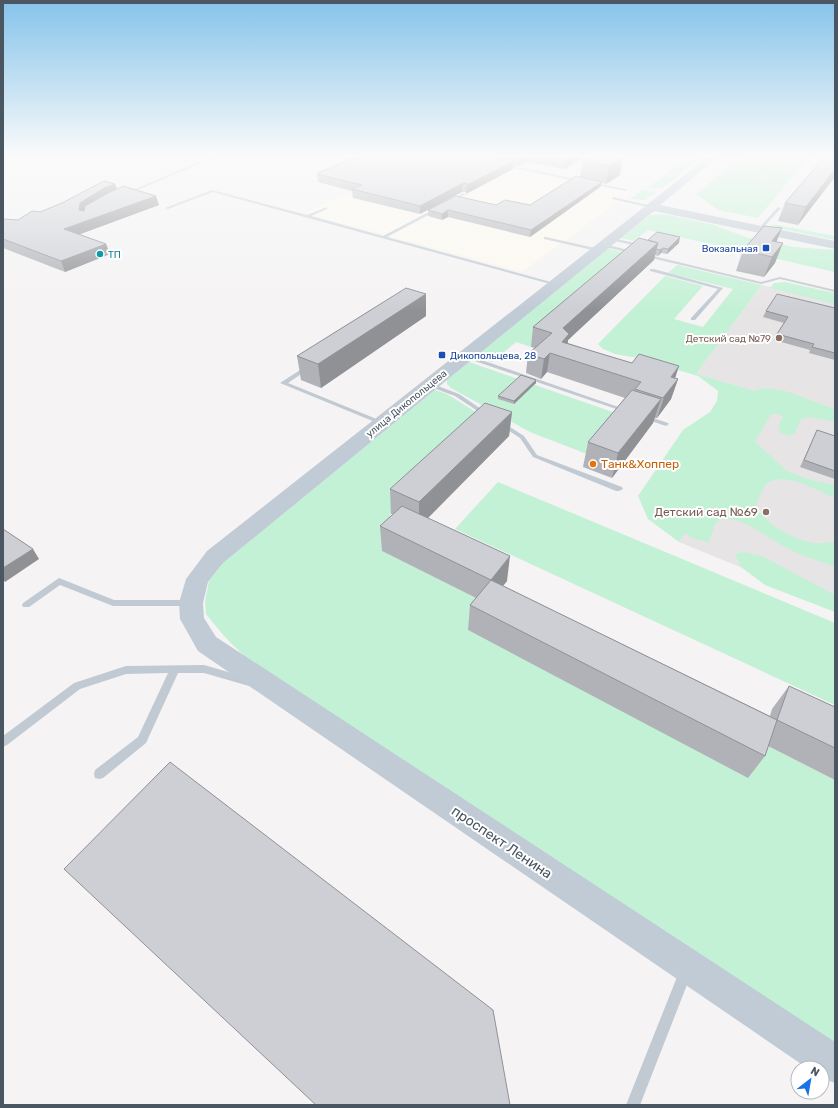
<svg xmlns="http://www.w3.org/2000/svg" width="838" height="1108" font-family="Rubik,sans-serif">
  <rect width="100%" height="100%" fill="#f5f3f3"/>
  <!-- commercial -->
  <path fill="#fdf9ef" d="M432,156H453L631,192L522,272L305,213Z"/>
  <!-- education -->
  <path fill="#e6e4e5" d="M762,285L835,303V416L696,374Z
    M762,400L835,422V606L679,542Z"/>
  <!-- green -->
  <path fill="#c3f1d5" d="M741,156H810L758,218L718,210L696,194Z
    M686,159L694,163L661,189L649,187Z
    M643,190L656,192L645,200L630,199Z
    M665,214L714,225L746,237L794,247L835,250V272L648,230L634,241L621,238L650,215Z
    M772,224L835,236V240L777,228Z
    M608,248L622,252L617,257L630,260L531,347L516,342L492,362L476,356Z
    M677,265L762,285L696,374L755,391C775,381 814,403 835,409V422L810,417L801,419L795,433L789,436L781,433L778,427L783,417L778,414H771L755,442L787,471L810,480L835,485V498C818,491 785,471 768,483C761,488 759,499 756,507C768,526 791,538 813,543C820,544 828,542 835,542V567C816,560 796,554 778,543C758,532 747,520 723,518L715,524L709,542L693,539L685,533L679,542L648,519L638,496L683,430L710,412L717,401L718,391L698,376L638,358L615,354L603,349L598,344L665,276L703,286L674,319L703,327L733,289L668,273Z
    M785,282L835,293V304L770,288L774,283Z
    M469,362L624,416L592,456L530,432L451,388L447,384V380Z
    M435,390L447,394L479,414L391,514L382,551L488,604L468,630L747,777L760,742L835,780V1046L248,660L224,636L206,614L205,602L209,581L224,562Z
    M498,482L835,623V705L455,529Z
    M743,552L762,556L835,595V612L765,585L741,567L735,554Z"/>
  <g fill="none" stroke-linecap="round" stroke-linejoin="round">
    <!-- lane -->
    <path fill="#c1cad2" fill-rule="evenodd" d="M213,156H218L126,195L123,194Z
      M355,156H360L320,173L317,172Z
      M686,156H695L712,160L710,161Z
      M795,156H810L808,157Z
      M503,164L625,189L627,190L625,191L502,166Z
      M212,190L307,215L327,207V209L311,216L383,236L436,208H438V210L387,237L558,284L554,285L213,192L168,209L165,208Z
      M463,193L466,194L452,202L449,201Z
      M613,197L652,206L654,207L652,208L612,199Z
      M778,207L781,208L761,230H759V228Z
      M546,237L599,249V250L597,251L544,239V237Z
      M612,238L644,245V246L642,247L610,240V239Z
      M604,244L636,252V253L634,254L602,246V245Z
      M645,254L761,282L780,277L835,290V292L780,279L761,284L643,256V255Z
      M650,269H654L723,288L695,320H691V318L718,289L650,271Z
      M463,355H467L630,411L629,412H625L463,357Z
      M308,365L310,366V368L288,383L384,422V424H380L280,383Z
      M430,383L459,394L490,415L489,416H485L455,396L428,386L427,385Z
      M644,415L668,423L669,424L666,426L642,418V416Z
      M502,422L524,436L537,455L622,487L623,489L619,491H616L533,457L520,438L500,425L499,424Z
      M59,578L114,600H190L193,601L194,603L193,605L190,606H113L60,585L29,607H23L22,605L23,603Z
      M204,665L249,678L252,679L254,682L252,685L249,686L204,673H178L146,743L103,778L99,779L95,778L94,774L95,770L138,737L168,673L126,674L80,689L7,745L3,747V736L74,683L77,682L126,666Z
      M686,966L691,967L692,972L640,1105H626L681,967Z"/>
    <!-- street -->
    <path fill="#c1cad2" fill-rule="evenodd" d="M5,156H13L3,163V158Z"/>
    <!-- secondary -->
    <path fill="#c1cbd6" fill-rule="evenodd" d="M709,156H719L660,205L835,241V249L654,211L223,563L208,582L203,603L204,618L216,637L835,1042V1083L822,1078V1068H807L198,651L180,619L179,603L186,579L207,551Z"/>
  </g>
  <!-- wall -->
  <path fill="#b0b2b7" d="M361,156H586L564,169L526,162L519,166L513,165V169L466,194V192H462L420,214L353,198L352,191L318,182L317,174Z
    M615,156L620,175L606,184L601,183L600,187L530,237L448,217L442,220L428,216V210L496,205H530L580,177L583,161Z
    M835,156L798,225L778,221L785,203Z
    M115,184L117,189L159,205L80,234L106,244L110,254L65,272L3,248V219L18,220Z
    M648,240L679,243L667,254L661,253L658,256L655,255L654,260L568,340V343L678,379L671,399L657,418H655L653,423L612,478L583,467L588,442L625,398L547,372L541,379L526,373L528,354L535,348L531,347L533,327Z
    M777,242L775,263L764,277L736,271L743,250Z
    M426,294V316L321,388L301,380L297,356Z
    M835,308V360L809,353L810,350L774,340L777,334L784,323L763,317L766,311Z
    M536,380V383L514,404L498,399V396Z
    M512,412L509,436L428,518L507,581L503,586L770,716L772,709L789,686L835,707V780L768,746L765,756L748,778L468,630L470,605L476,598L382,551L380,526L393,514H391L390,489Z
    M817,430L835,436V479L800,467Z"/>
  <!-- shaded-wall -->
  <path fill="#909195" d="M523,156H527L526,162L519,166L520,158Z
    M574,156H586L564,169L565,161Z
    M623,158L620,175L606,184L609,166Z
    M514,161L513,169L466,194L467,185Z
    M835,169V177L798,225L806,207Z
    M602,182L600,187L530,237L531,230Z
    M463,183L462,192L420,214V206Z
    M115,184L118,193L83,213L79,210L80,203L104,188Z
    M156,196L159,205L67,239L64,229Z
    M448,210V217L442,220V214Z
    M782,228L774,248L772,241Z
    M680,237L679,243L667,254L668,249Z
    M658,243L654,260L568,340L566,354L559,356L563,328Z
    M783,243L775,263L764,277L772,257Z
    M106,244L110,254L65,272L61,261Z
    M663,248L661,253L658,256L660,250Z
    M426,294V316L321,388L318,364Z
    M550,353L547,372L541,379L544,359Z
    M679,366L673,385L678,379L671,399L657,418L671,377Z
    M536,380V383L514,404V401Z
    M661,399L653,423L612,478L618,453Z
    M512,412L509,436L419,527V502Z
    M33,549L39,559L5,582L3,579V568Z
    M510,556L507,581L488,604L491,580Z"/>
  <!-- building -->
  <path fill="#cdcfd5" stroke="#909195" d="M361,156H490L514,161L467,185L466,183H463L420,206L352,189L362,185L317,174Z
    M512,156H523L520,158Z
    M538,156H574L565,161Z
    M591,156H615L623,158L609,166L583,161Z
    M825,156H835V169L806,207L785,203Z
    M576,176L602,182L531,230L448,210L442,214L428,210L456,196L496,205L505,200L530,205Z
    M104,181L115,184L104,188L80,203L79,210L84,211L85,206L108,193L123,186L156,196L64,229L106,244L61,261L3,239V219L18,220L32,211L40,212L62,203Z
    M764,226L782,228L772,241L783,243L772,257L743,250Z
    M657,232L680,237L668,249L663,248L660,250L656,249L658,243L648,240Z
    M639,238L658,243L563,328L569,334L562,342L632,363L639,354L679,366L671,377L678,379L663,398L635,389L641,382L550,353L544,359L528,354L552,333L533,327Z
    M406,288L426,294L318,364L297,356Z
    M777,294L835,308V353L812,347L814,344L777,334L788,317L766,311Z
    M521,375L536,380L514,401L498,396Z
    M632,390L661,399L618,453L588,442Z
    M485,403L512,412L419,502L390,489Z
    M817,430L835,436V471L804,460Z
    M402,506L510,556L491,580L380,526Z
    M3,529L33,549L3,568Z
    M491,580L777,720L765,756L470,605Z
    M789,686L835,707V748L777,720Z
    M170,762L493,1010L510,1105H316L64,869Z"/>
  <!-- sky -->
  <linearGradient id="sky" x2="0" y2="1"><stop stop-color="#85c3ea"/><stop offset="0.5" stop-color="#fafafa"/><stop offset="1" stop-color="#fafafa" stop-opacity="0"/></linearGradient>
  <rect width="838" height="311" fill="url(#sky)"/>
  <!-- markers -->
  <g fill="#1a4fb4" stroke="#fff" stroke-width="1.5">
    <rect x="762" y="244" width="8" height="8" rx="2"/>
    <rect x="438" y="351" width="8" height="8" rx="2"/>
  </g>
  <circle fill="#0f9aa8" stroke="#fff" stroke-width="1.5" cx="100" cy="254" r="4"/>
  <g fill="#8d6e63" stroke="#fff" stroke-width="1.5">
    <circle cx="779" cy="338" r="4"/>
    <circle cx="766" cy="512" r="4"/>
  </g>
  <circle fill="#e8710a" stroke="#fff" stroke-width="1.5" cx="593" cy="464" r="4"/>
  <g text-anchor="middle" stroke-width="4" stroke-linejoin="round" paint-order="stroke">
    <!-- far-transit labels -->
    <g font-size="10" fill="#164399" stroke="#fff" text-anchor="end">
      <text x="758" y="252">Вокзальная</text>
      <text x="450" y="359" text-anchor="start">Дикопольцева, 28</text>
    </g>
    <!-- far-culture labels -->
    <g font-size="10" fill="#0d838f" stroke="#fff" text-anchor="start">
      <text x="108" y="258">ТП</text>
    </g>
    <!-- far-education labels -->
    <g font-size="10" fill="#785e54" stroke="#fff" text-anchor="end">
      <text x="771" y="342">Детский сад №79</text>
    </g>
    <!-- far-street labels -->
    <g font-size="10" fill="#4a5661" stroke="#fff">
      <text transform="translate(406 403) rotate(-39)" y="4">улица Дикопольцева</text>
    </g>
    <!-- food labels -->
    <g font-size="12" fill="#c56008" stroke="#fff" text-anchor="start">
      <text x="601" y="468">Танк&amp;Хоппер</text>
    </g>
    <!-- education labels -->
    <g font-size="12" fill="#785e54" stroke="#fff" text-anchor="end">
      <text x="758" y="516">Детский сад №69</text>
    </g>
    <!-- near-street labels -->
    <g font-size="14" fill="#4a5661" stroke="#fff">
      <text transform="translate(502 842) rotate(34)" y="5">проспект Ленина</text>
    </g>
  </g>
  <!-- border -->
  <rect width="838" height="1108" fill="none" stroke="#4a5661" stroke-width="8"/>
  <!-- north arrow -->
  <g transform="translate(810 1080) rotate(31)"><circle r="19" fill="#ffffff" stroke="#b7bbc0"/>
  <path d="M0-3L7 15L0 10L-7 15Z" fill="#1a73e8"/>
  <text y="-6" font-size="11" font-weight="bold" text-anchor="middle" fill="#4a5661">N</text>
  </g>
</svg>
